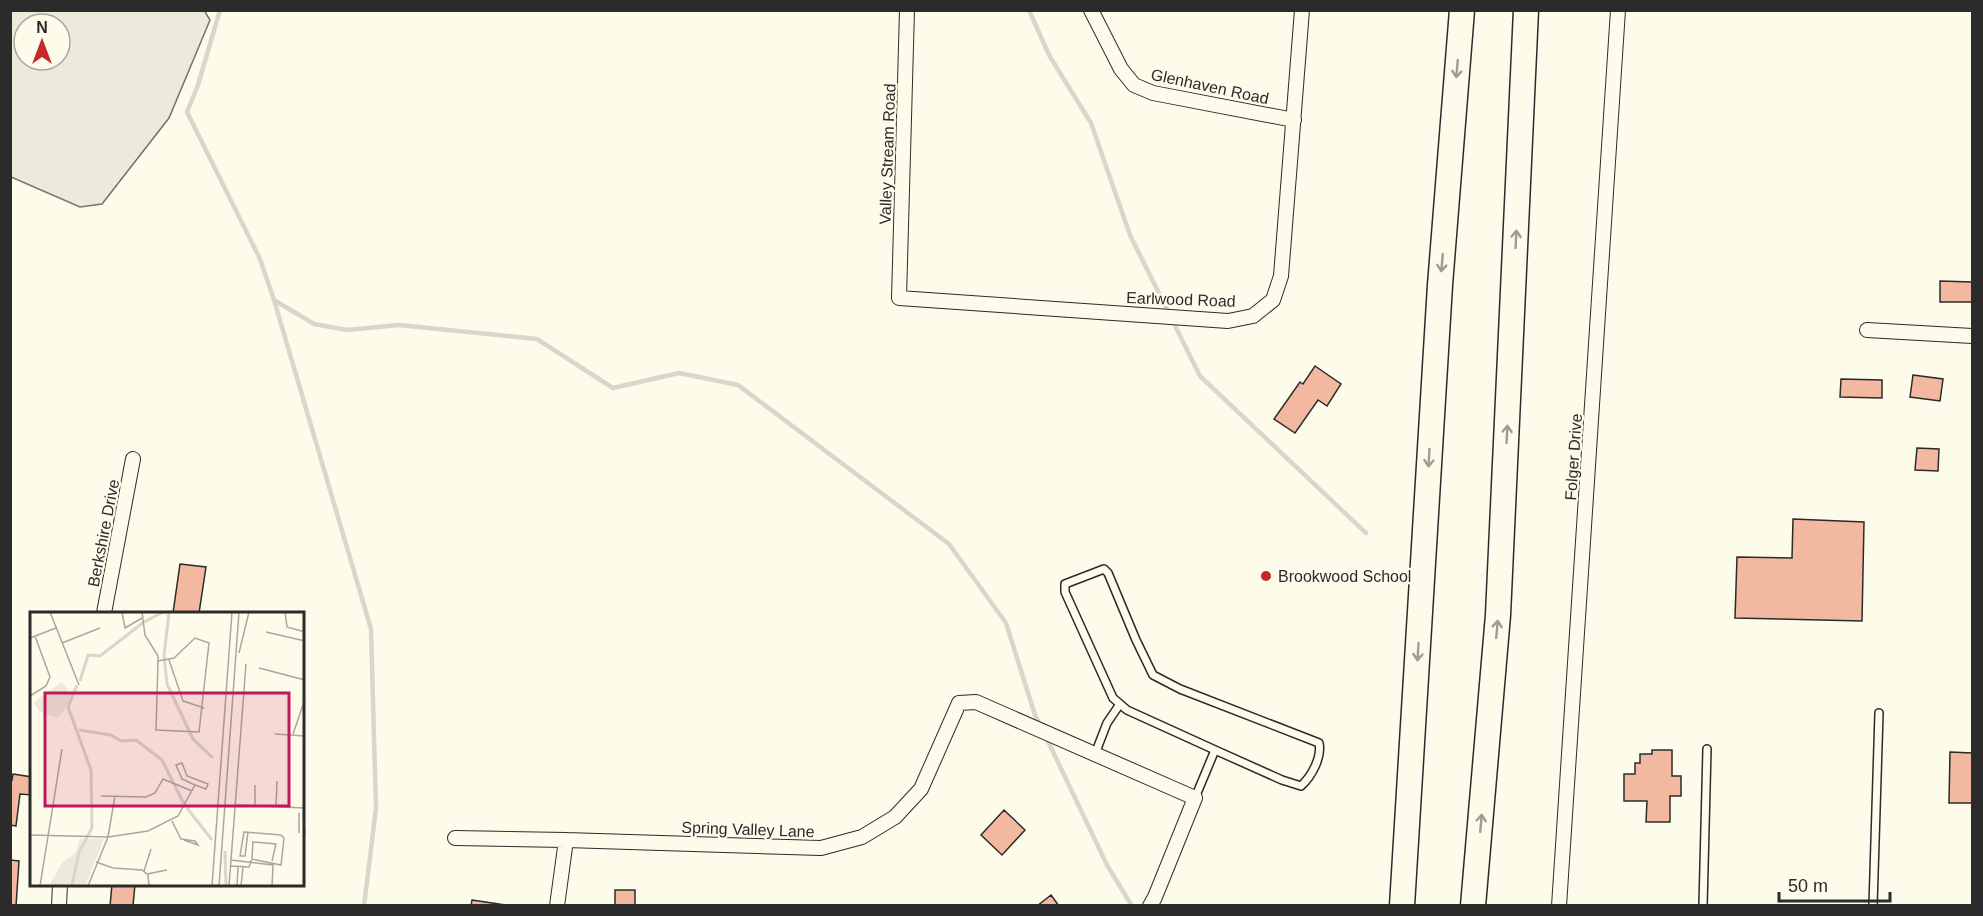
<svg xmlns="http://www.w3.org/2000/svg" width="1983" height="916" font-family="Helvetica,sans-serif">
  <rect width="100%" height="100%" fill="#fdfbea"/>
  <!-- green -->
  <path fill="#ecebdb" stroke="#74746e" stroke-width="1.5" fill-rule="evenodd" d="M11,10H204L210,20L169,118L102,204L80,207L11,177ZM24,24H60V60H24Z"/>
  <g fill="none" stroke-linecap="round" stroke-linejoin="round">
    <!-- stream -->
    <path stroke="#d8d7c9" stroke-width="4.5" d="M220,10L198,85L187,112L260,259L274,300L371,629L376,808L364,906
      M1029,10L1049,55L1091,123L1130,235L1200,376L1366,533
      M274,300L314,324L347,330L399,325L537,339L613,388L679,373L738,385L949,544L1006,623L1035,715L1041,727
      M1046,737L1107,865L1132,906"/>
  </g>
  <!-- building -->
  <path fill="#f2b8a0" stroke="#2b2b2b" stroke-width="1.5" d="M1940,281L1972,282V302H1940Z
    M1315,366L1341,384L1327,406L1318,400L1295,433L1274,419L1300,382L1303,384Z
    M1913,375L1943,379L1940,401L1910,397Z
    M1841,379L1882,380V398L1840,397Z
    M1917,448L1939,449L1938,471L1915,470Z
    M1793,519L1864,522L1862,621L1735,618L1737,557L1792,558Z
    M180,564L206,567L199,613H173Z
    M1652,750H1672V776H1681V796H1670V822H1646L1647,801H1624V774H1635V763H1640V754H1652Z
    M1950,752L1972,753V803H1949Z
    M13,774L32,777V795L20,794L16,826L10,825V779L12,780Z
    M1004,810L1025,830L1002,855L981,835Z
    M10,860L19,861L16,906H10Z
    M112,884H135L133,906H110Z
    M615,890H635V906H615Z
    M1051,895L1059,906H1037Z
    M472,900L505,905V906H471Z"/>
  <g fill="none" stroke-linecap="round" stroke-linejoin="round">
    <defs>
      <path id="lane" d="M1095,754L1107,723L1120,704
        M1195,798L1215,750L1282,780L1301,786C1312,776 1322,757 1319,743L1180,689L1153,675L1136,640L1108,573L1104,569L1065,584V592L1113,698L1127,710L1215,750
        M1703,906L1707,749
        M1873,906L1879,713"/>
      <path id="street" d="M907,10L899,298L1228,321L1253,316L1273,300L1281,276L1302,10
        M1091,10L1121,69L1134,85L1153,93L1294,120
        M1867,330L1972,336
        M104,613L133,459
        M455,838L566,840L821,848L862,837L895,817L921,789L959,703L976,702L1195,798L1155,897L1150,906
        M59,906L60,884
        M557,906L566,840
        M1559,906L1618,10"/>
      <path id="highway" d="M1402,906L1440,285L1462,10
        M1473,906L1498,615L1526,10"/>
    </defs>
    <!-- lane casing -->
    <use href="#lane" stroke="#2b2b2b" stroke-width="10"/>
    <!-- street casing -->
    <use href="#street" stroke="#2b2b2b" stroke-width="16"/>
    <!-- highway casing -->
    <use href="#highway" stroke="#2b2b2b" stroke-width="27"/>
    <!-- lane -->
    <use href="#lane" stroke="#fdfbea" stroke-width="7"/>
    <!-- street -->
    <use href="#street" stroke="#fdfbea" stroke-width="14"/>
    <!-- highway -->
    <use href="#highway" stroke="#fdfbea" stroke-width="24"/>
  </g>
  <!-- one-way arrows -->
  <defs><path id="oneway-shaft" d="M-6 0H5M1.5-3L5.5 0L1.5 3" fill="none" stroke-width="1.6" stroke-linecap="round" stroke-linejoin="round" transform="scale(1.5)"/></defs>
  <g stroke="#9e9d94">
    <use href="#oneway-shaft" transform="translate(1457 69) rotate(95)"/>
    <use href="#oneway-shaft" transform="translate(1516 239) rotate(-87)"/>
    <use href="#oneway-shaft" transform="translate(1442 263) rotate(95)"/>
    <use href="#oneway-shaft" transform="translate(1507 434) rotate(-87)"/>
    <use href="#oneway-shaft" transform="translate(1429 458) rotate(93)"/>
    <use href="#oneway-shaft" transform="translate(1497 629) rotate(-85)"/>
    <use href="#oneway-shaft" transform="translate(1418 652) rotate(93)"/>
    <use href="#oneway-shaft" transform="translate(1481 823) rotate(-85)"/>
  </g>
  <!-- markers -->
  <circle fill="#c62828" stroke="#fdfbea" stroke-width="2" cx="1266" cy="576" r="6"/>
  <g text-anchor="middle" stroke-width="4.5" stroke-linejoin="round" paint-order="stroke">
    <!-- street labels -->
    <g font-size="16" fill="#2b2b2b" stroke="#fdfbea">
      <text transform="translate(1210 86) rotate(12)" y="6">Glenhaven Road</text>
      <text transform="translate(887 154) rotate(-88)" y="6">Valley Stream Road</text>
      <text transform="translate(1181 299) rotate(2)" y="6">Earlwood Road</text>
      <text transform="translate(1573 457) rotate(-86)" y="6">Folger Drive</text>
      <text transform="translate(103 533) rotate(-79)" y="6">Berkshire Drive</text>
      <text transform="translate(748 829) rotate(2)" y="6">Spring Valley Lane</text>
    </g>
    <!-- poi labels -->
    <g font-size="16" fill="#2b2b2b" stroke="#fdfbea" text-anchor="start">
      <text x="1278" y="582">Brookwood School</text>
    </g>
  </g>
  <!-- overview -->
  <g transform="translate(30 612)">
    <rect width="274" height="274" fill="#fdfbea"/>
    <path d="M32,70L41,83L36,95L28,106L9,99L4,90ZM50,227H74L56,272L19,274L32,251L45,241Z" fill="#ecebdb"/>
    <path fill="none" stroke="#d8d7c9" stroke-width="3" d="M139,0L134,44L137,72L163,127L183,146M50,69L58,43L70,44L114,10L133,0M49,118L81,123L91,129L106,128L132,148L154,192M157,196L182,228M195,239L196,274M42,274L49,240L62,216L61,158L38,95L47,73"/>
    <path fill="none" stroke="#a9a89e" stroke-width="1.5" d="M20,0L49,73M92,0L95,16L112,6M112,0L115,23L128,44V49L126,118L169,120L179,31L165,26L144,46L128,49M255,0L257,15L275,20M236,20L275,29M0,26L26,16M32,31L70,16M209,41L219,0M139,48L153,89L174,96M229,56L275,68M0,84L16,74L20,65L5,24M245,122L275,124M263,122L275,87M71,184L116,185L125,181L133,167L162,179M207,193L275,196M225,194V173M246,194L247,169M273,201L275,222M142,209L151,227L165,229L168,233L154,228M269,221V201M0,223L78,225L118,219L148,204L165,173L176,177L178,172L157,164L152,151L146,153L152,167L165,173M222,246L223,230L246,232L242,249M201,248L243,253L242,274M66,250L83,256L112,258L118,263L119,274M201,254L219,255L222,247L251,253L254,226L251,223L215,220H214L210,244H215L218,220M114,259L121,237M117,262L137,258M10,274L32,137M58,274L78,225L85,184M182,274L202,0M189,274L209,0M199,274L216,52M207,274L208,255M211,274L213,255"/>
    <path fill="#c2185b" fill-opacity="0.15" stroke="#c2185b" stroke-width="3" d="M15,81H259V194H15Z"/>
    <rect width="274" height="274" fill="none" stroke="#2b2b2b" stroke-width="3"/>
  </g>
  <!-- border -->
  <rect width="1983" height="916" fill="none" stroke="#2b2b2b" stroke-width="24"/>
  <!-- north arrow -->
  <g transform="translate(42 42)"><circle r="28" fill="#fdfbea" stroke="#a9a89e" stroke-width="1.5"/>
  <path d="M0-4.5L10 22L0 15L-10 22Z" fill="#c62828"/>
  <text y="-9" font-size="16" font-weight="bold" text-anchor="middle" fill="#2b2b2b">N</text>
  </g>
  <!-- scale -->
  <path d="M1779 892v9h111v-9" fill="none" stroke="#2b2b2b" stroke-width="3"/>
  <text x="1788" y="892" font-size="18" fill="#2b2b2b" stroke="#fdfbea" stroke-width="4.5" paint-order="stroke">50 m</text>
</svg>
